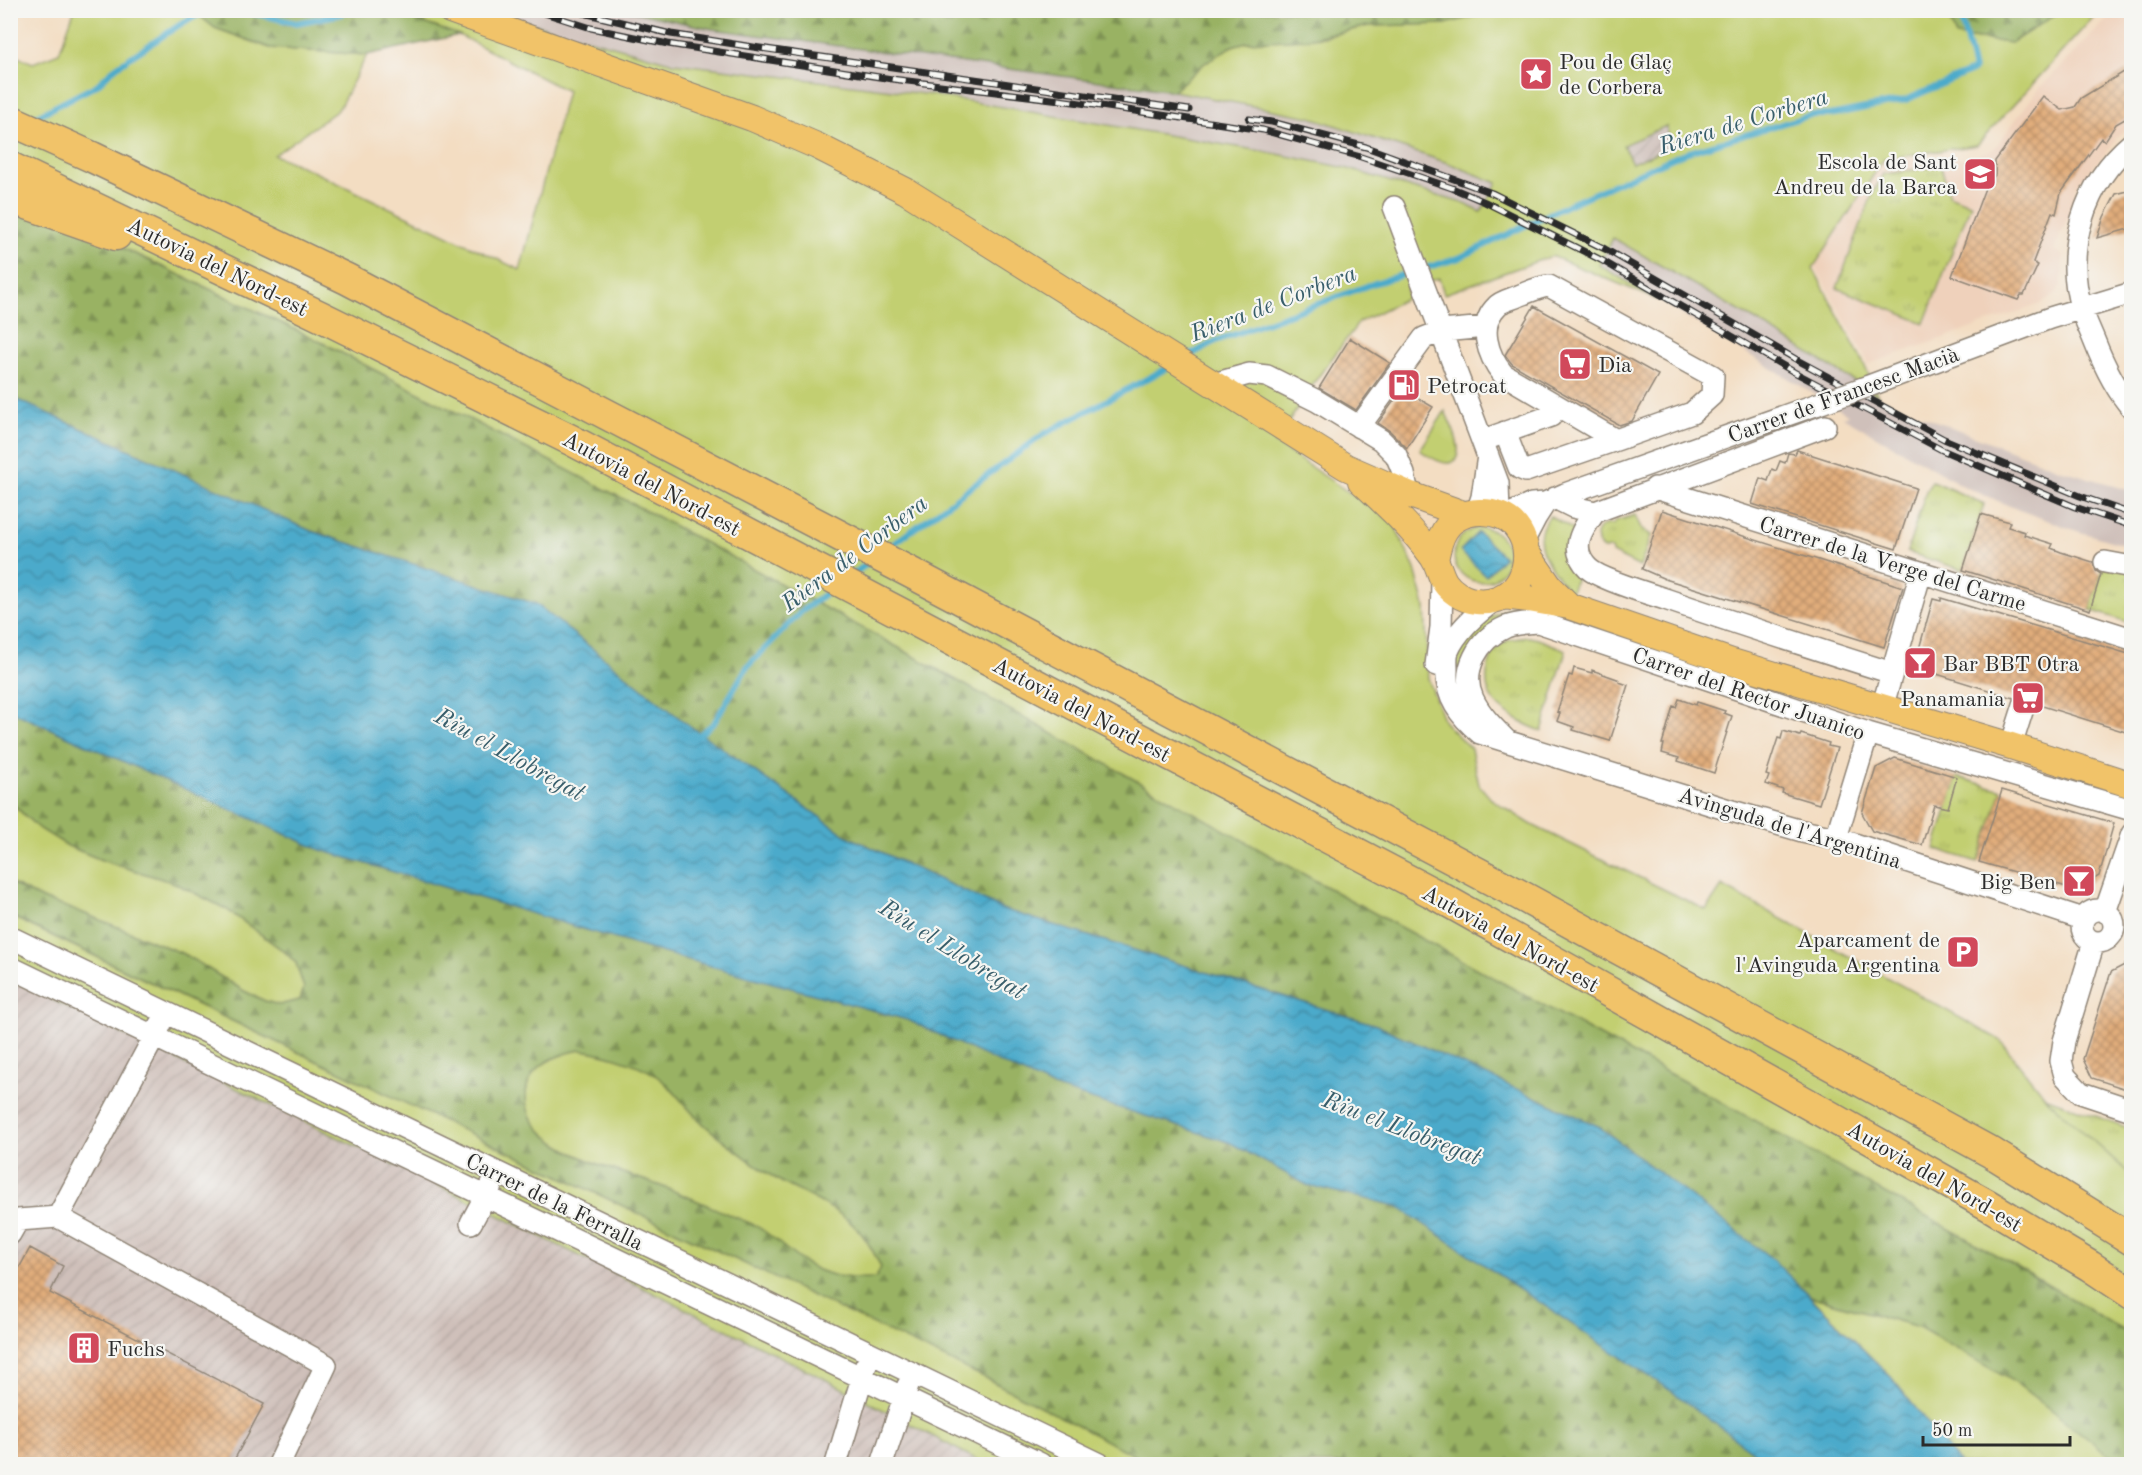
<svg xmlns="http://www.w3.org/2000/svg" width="2142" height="1475" font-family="'Old Standard TT',serif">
  <defs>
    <pattern id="industrial-furrows" width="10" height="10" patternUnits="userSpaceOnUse" patternTransform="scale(1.5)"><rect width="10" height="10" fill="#cfc0ba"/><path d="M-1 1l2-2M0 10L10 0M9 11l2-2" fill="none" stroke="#b2a5a0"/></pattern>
    <pattern id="forest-firs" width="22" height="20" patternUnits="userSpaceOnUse" patternTransform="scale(1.5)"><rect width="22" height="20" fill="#99b263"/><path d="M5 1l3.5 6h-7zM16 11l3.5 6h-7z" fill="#7d9152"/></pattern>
    <pattern id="park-tufts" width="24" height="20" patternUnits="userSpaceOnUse" patternTransform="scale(1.5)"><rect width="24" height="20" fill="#c2cf71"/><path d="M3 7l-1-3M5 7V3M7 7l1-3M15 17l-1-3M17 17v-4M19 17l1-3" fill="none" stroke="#a7b262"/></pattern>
    <pattern id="water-waves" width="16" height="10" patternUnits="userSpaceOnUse" patternTransform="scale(1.5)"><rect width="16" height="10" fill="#4caacb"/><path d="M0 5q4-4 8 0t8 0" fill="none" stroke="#3f8ba5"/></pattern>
    <pattern id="building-cross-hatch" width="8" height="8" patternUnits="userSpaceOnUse" patternTransform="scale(1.5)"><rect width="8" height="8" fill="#e1ad7c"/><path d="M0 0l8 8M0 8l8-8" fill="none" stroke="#b78d66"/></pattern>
  </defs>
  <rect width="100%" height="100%" fill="#f6f6f2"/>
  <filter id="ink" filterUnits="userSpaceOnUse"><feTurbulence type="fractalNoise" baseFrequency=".0167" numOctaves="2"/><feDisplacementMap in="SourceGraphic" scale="12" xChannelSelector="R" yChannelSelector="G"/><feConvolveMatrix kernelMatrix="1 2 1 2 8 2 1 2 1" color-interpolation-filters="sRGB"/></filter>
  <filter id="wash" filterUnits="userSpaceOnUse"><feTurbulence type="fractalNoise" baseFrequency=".008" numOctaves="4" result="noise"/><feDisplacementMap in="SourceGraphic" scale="24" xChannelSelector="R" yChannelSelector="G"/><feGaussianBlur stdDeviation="1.35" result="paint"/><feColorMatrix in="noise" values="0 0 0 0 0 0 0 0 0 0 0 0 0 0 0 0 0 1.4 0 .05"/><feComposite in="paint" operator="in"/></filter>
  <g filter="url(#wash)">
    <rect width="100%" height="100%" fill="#f3ddc2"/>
    <!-- built -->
    <path fill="#efd1bb" d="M2115,11H2131V126L2114,138L2116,141L2074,189L2078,194L2054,250L2063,255L2062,283L2058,291L2051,298L2040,304L1869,364L1815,266L1884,159L1967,158L1994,149L2037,91Z"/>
    <!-- industrial -->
    <path fill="url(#industrial-furrows)" d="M1666,126L1673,146L1632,163L1623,145Z
      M10,980L470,1201L825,1379L985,1464H11Z"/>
    <!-- railway -->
    <path fill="#cfc0ba" d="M495,11H629L713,29L1173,91L1310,117L1448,163L1497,183L1481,212L1462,203L1342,167L1267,152L932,95L674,63L534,24Z
      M1613,238L1755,320L1887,402L2059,469L2131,491V547L2077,531L2019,510L1965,487L1843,417L1849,415L1599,264Z"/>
    <!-- green -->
    <path fill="#c2cf71" stroke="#767d4e" stroke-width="1.5" fill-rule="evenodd" d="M193,10L215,28L270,48L367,55L338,110L274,155L308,169L520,270L567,91L459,35L388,11H495L534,24L674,63L932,95L1267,152L1342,167L1462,203L1481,212L1497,183L1448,163L1310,117L1173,91L1206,62L1232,46L1246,42L1324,37L1368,26L1445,24L1488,13L1510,11H1946L1956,36L2011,43L2061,11H2099L1977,145L1884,159L1813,268L1862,360L1878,396L1755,320L1613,238L1599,265L1658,300L1552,256L1444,294L1439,278L1406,290L1407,298L1359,322L1316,380L1275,443L1393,522L1415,569L1425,606L1428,678L1444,722L1471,749L1479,785L1491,799L1532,825L1706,910L1722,886L2000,1040L2045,1097L2131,1175V1335L2016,1266L1703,1092L1330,889L899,648L654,515L311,337L11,195L10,54L33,63L59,53L74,11ZM1666,126L1672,146L1632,163L1623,145Z
      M1445,411C1450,423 1459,439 1458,452C1456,475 1428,456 1420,450Z
      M1550,516L1577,532L1582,566L1570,593C1554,571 1525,542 1550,516Z
      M1454 555a27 27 0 1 1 54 0a27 27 0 1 1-54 0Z
      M1516,606L1518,616L1507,619L1464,694L1457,688C1456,680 1454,671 1456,663C1462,633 1487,614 1516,606Z
      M10,802L37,827L68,846L104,861L175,883L226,909L285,952L296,963L304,988L300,1000L279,1005L265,1001L244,991L186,955L78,911L42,899L11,883Z
      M10,916L984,1377L1151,1464H985L825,1379L470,1201L11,980Z
      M580,1050C601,1052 636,1063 654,1074C667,1083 676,1095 686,1106C697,1118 711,1131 723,1140C744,1156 764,1173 787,1185C812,1198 841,1210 860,1232C869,1242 875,1255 881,1267L876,1278C839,1280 816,1274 787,1250C775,1240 762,1228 747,1222C717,1210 688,1196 658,1185C619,1170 514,1147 527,1087C532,1064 560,1054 580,1050Z
      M1810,1296L1919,1327L2016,1383L2121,1464H1960L1891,1377Z"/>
    <!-- forest -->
    <path fill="url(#forest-firs)" stroke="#626e47" stroke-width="1.5" fill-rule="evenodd" d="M193,11H388L459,35L367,55L270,48L215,28Z
      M629,11H1510L1488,13L1445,24L1368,26L1307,39L1246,42L1232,46L1206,62L1173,91L713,29Z
      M1946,11H2061L2011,43L1956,36Z
      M10,195L311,337L654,515L899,648L1330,889L1703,1092L2016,1266L2131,1335V1464H2121L2016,1383L1919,1327L1810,1296L1771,1258L1598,1126L1376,1025L1002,909L847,836L683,721L536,604L311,531L11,397Z
      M11,711L321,850L653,950L908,1020L1050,1086L1229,1142L1307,1185L1397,1206L1674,1393L1770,1464H1151L984,1377L11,916L10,883L42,899L78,911L186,955L244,991L265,1001L279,1005L300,1000L304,988L296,963L285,952L226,909L175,883L104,861L68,846L37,827L11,802ZM580,1050C601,1052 636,1063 654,1074C667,1083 676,1094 686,1106C696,1118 711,1131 723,1140C744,1156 764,1173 787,1185C812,1198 841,1210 860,1232C869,1242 875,1255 881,1267L876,1278C842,1280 817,1275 791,1253C777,1242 764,1228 747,1222C717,1210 688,1196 658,1185C619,1170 514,1148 527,1087C532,1064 559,1054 580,1050Z"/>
    <!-- park -->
    <path fill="url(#park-tufts)" stroke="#767d4e" stroke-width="1.5" d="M1941,166L1949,195L1971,204L1924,323L1837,288L1873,192L1884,174Z
      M1932,481L1984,504L1963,570L1907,552L1926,491Z
      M1635,515L1641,528L1651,535L1640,567L1612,553L1611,549H1603C1590,538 1597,522 1613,525L1615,521Z
      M2103,566L2131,571V623L2090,610Z
      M1529,637L1538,639L1566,650L1542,731C1527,726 1499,712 1491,697C1482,680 1488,651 1505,642C1512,638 1521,638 1529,637Z
      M1957,777L2002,790L1978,862L1935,849Z
      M2045,1097L2131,1129V1175Z"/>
    <!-- water -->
    <path fill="url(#water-waves)" stroke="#3c6a7b" stroke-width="1.5" d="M11,397L311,531L536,604L683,721L847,836L1002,909L1376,1025L1598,1126L1771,1258L1891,1377L1960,1464H1770L1674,1393L1397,1206L1307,1185L1229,1142L1050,1086L908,1020L653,950L321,850L11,711Z
      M1478,532L1504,557L1486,576L1460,551Z"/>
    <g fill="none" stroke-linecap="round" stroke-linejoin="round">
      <!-- stream -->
      <path stroke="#4caacb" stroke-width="6" d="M240,10L296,23L342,14
        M31,119L97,85L116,67L184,22L209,10
        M1185,358L1216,341L1375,283L1459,258L1570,204L1682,154L1811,115H1830L1906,100L1974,70L1959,10
        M885,550L1044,434L1171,366
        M849,577L870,562
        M695,738L714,723L747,667L802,611L833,588"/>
    </g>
    <g id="blocks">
      <!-- building -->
      <path fill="url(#building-cross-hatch)" d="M2132,67V115L2116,124L2105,141L2101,138L2061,193L2056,214L2052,212L2033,262L2038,265L2024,295H2021L2018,300L1952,276L1985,188L1995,175V161L2043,96L2062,110L2075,107L2081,98Z
        M2132,190V228L2097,238L2104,217L2116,194Z
        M1534,306L1658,375L1632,421L1619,425L1512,364L1505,355Z
        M1350,338L1390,363L1356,410L1319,388Z
        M1412,376L1417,380L1409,393L1433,407L1407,448L1390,431L1378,423Z
        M1797,450L1916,488L1896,549L1752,504L1760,478L1768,481L1772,469L1776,471L1780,461L1785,463L1788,453L1795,454Z
        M1662,510L1903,587L1884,647L1665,579L1642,569Z
        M1981,514L2010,522L2008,527L2025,532L2024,535L2053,544L2051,548L2061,552L2093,562L2096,571L2101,574L2090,610L1963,570Z
        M1941,598L2132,655V734L2036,704L2034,697L2027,693H2021L2014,698L1914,667L1933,599L1941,601Z
        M1574,668L1592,673V670L1620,680L1619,682L1628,685L1610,741L1573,730L1574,727L1557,721L1560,713L1557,712L1569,675L1572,676Z
        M1679,699L1696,705L1697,702L1725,711L1724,713L1732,716L1714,773L1678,761L1679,758L1662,753L1664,744H1662L1668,724L1673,706L1676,707Z
        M1783,731L1800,736L1801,734L1829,743L1828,746L1837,748L1819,804L1782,793L1783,790L1766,784L1769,776L1766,775L1778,738L1781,739Z
        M1895,758L1957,777L1948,808L1934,805L1922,845L1872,831L1862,813L1876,768Z
        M2002,790L2114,823L2099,876L2077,890L1979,862Z
        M2132,961V1091L2092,1078L2083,1059L2111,972Z
        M30,1248L63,1266L50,1293L264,1404L232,1464H10V1285Z"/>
    </g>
  </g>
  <g filter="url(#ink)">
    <use href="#blocks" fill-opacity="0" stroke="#8f8476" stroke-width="1.5"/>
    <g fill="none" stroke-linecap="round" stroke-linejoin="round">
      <defs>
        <path id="minor" d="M2132,143C2084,183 2063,250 2082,310C2085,320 2090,330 2094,340C2103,363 2115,389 2132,408
          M1394,207L1498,483L1499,515
          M1549,286L1713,376L1712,395L1692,413L1616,440L1503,374C1488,356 1477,325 1497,306C1501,301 1512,299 1518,296C1529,292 1538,287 1549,286Z
          M1213,384L1249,374L1267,376L1317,401L1381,440L1396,455L1404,474L1408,494
          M1866,387L2050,318L2132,293
          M1359,427L1424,338L1442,331L1486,327
          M1505,432L1519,468L1526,471L1616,440
          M1492,437L1551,416L1556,405
          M1655,488L2132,639
          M1555,498L1573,507L1595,512L1825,426
          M1477,512L1482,497L1488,456
          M1595,512C1582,530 1568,549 1589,569C1600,579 1649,594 1665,599C1741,625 1816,649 1892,673
          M1503,517L1532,504L1545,503L1565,494L1818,404
          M1523,542L1536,517L1545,503
          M2105,562L2132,567
          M1495,600C1477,613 1457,630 1448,651C1446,656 1447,664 1447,670C1445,697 1460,716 1480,733L1732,811L1802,831L1836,838L2083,919
          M1436,665L1441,627L1442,580
          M1882,708L1921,572
          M1508,742C1495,729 1481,716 1473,699C1460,671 1478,639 1506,627C1516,623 1527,623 1538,622L1868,733L2132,810
          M2011,746L2024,705
          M1836,838L1868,733
          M2082 926a16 16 0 1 1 32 0a16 16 0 1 1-32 0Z
          M2105,912L2132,834
          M10,937L1100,1464
          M2094,942L2064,1041L2061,1061L2065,1076L2081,1093L2132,1110
          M10,967L1041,1464
          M58,1217L161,1024
          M471,1223L492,1184
          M10,1234L18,1220L58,1217L326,1365L279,1464
          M836,1464L866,1365
          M882,1464L908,1385"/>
        <path id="major" d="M450,10L752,118L817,146L906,191L1346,467L1408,494L1463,514
          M1361,481C1387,505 1412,528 1433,557C1443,572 1438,581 1457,594C1469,602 1484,603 1497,599C1526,590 1535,551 1516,527C1500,506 1459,507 1445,530C1439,539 1437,550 1435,560
          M1526,552L1550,587L1569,606
          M1503,596L1529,599L1569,606L1732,662L2011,746L2132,785"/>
        <path id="highway" d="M10,120L92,157L347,279L917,576L1520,895L1992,1153L2132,1240
          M10,167L320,316L571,440L1431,892L1988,1205L2090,1266L2132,1294
          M10,198L116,235"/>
      </defs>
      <!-- minor casing -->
      <use href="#minor" stroke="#8f8476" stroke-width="24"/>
      <!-- major casing -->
      <use href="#major" stroke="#8f8476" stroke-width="28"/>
      <!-- highway casing -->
      <use href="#highway" stroke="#8f8476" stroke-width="33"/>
      <!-- minor -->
      <use href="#minor" stroke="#fff" stroke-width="21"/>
      <!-- major -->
      <use href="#major" stroke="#f1c369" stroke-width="26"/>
      <!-- highway -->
      <use href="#highway" stroke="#f1c369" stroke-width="30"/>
      <defs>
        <path id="rail" d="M535,10L591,28L668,44L892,79L1060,100L1263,130L1361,157L1452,188L1485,202L1601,260L1794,372L1942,450L2075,507L2132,526
          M571,10L671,34L753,47L1189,110
          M1249,119L1272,122L1366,147L1492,193L1605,249L1799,361L1944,439L2080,496L2132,514"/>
      </defs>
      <!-- rail casing -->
      <use href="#rail" stroke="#2b2b2b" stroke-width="7"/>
      <!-- rail -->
      <use href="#rail" stroke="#f6f6f2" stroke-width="4.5" stroke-dasharray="14" stroke-linecap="butt"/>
      <defs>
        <path id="minor-bridge" d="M1818,404L1866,387"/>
      </defs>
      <!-- minor-bridge casing -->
      <use href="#minor-bridge" stroke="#8f8476" stroke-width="24" stroke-linecap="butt"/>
      <!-- minor-bridge -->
      <use href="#minor-bridge" stroke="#fff" stroke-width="21"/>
    </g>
  </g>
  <!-- icons -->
  <defs>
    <symbol id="sight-square" viewBox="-11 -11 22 22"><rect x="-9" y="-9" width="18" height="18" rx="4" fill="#d1495b" stroke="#f6f6f2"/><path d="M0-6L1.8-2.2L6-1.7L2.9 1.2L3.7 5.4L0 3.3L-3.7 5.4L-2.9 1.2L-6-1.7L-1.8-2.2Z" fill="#fff"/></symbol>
    <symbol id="school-square" viewBox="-11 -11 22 22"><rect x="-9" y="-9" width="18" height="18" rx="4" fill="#d1495b" stroke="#f6f6f2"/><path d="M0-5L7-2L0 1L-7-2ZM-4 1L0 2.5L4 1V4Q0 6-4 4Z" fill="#fff"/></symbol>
    <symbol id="supermarket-square" viewBox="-11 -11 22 22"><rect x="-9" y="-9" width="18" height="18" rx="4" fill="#d1495b" stroke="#f6f6f2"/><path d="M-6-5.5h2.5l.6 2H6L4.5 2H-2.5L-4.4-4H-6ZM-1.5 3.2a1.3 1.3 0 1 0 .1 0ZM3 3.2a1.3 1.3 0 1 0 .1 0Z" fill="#fff"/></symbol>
    <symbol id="fuel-square" viewBox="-11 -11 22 22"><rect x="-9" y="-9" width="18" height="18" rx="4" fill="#d1495b" stroke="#f6f6f2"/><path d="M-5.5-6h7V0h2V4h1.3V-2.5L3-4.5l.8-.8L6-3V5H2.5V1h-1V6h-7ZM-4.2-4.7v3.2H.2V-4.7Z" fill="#fff"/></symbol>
    <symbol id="bar-square" viewBox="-11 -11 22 22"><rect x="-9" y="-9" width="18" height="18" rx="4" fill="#d1495b" stroke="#f6f6f2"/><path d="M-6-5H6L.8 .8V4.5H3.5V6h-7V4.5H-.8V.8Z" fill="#fff"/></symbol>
    <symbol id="parking-square" viewBox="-11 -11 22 22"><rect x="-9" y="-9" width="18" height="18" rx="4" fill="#d1495b" stroke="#f6f6f2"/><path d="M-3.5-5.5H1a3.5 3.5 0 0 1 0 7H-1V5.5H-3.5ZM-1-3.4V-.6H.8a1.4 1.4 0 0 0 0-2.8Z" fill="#fff"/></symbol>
    <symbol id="building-square" viewBox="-11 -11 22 22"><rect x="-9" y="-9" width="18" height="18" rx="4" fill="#d1495b" stroke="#f6f6f2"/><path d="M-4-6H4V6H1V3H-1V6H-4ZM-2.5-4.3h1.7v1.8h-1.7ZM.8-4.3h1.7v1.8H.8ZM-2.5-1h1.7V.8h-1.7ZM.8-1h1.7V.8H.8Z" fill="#fff"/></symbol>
  </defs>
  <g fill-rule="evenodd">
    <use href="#sight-square" x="1517" y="55" width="38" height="38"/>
    <use href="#school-square" x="1961" y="155" width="38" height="38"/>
    <use href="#supermarket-square" x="1556" y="345" width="38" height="38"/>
    <use href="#fuel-square" x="1385" y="366" width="38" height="38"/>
    <use href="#bar-square" x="1901" y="644" width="38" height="38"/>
    <use href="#supermarket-square" x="2009" y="679" width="38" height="38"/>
    <use href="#bar-square" x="2060" y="862" width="38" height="38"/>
    <use href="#parking-square" x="1944" y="933" width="38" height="38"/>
    <use href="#building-square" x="65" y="1329" width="38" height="38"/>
  </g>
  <g text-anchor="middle" stroke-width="4.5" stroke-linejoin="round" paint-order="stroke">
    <!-- poi labels -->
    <g font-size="22" fill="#2b2b2b" stroke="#f6f6f2" text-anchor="start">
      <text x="1559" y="69">Pou de Glaç<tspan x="1559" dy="25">de Corbera</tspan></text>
      <text x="1957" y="169" text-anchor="end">Escola de Sant<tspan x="1957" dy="25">Andreu de la Barca</tspan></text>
      <text x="1598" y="372">Dia</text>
      <text x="1427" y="393">Petrocat</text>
      <text x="1943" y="671">Bar BBT Otra</text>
      <text x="2005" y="706" text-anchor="end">Panamania</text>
      <text x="2056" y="889" text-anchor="end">Big Ben</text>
      <text x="1940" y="947" text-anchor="end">Aparcament de<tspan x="1940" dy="25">l'Avinguda Argentina</tspan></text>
      <text x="107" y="1356">Fuchs</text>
    </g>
    <!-- street labels -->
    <g font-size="22" fill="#2b2b2b" stroke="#f6f6f2">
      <text transform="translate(218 266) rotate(26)" y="8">Autovia del Nord-est</text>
      <text transform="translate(1843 394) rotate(-20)" y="8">Carrer de Francesc Macià</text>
      <text transform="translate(652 483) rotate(28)" y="8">Autovia del Nord-est</text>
      <text transform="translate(1893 563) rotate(17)" y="8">Carrer de la Verge del Carme</text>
      <text transform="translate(1749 693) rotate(19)" y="8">Carrer del Rector Juanico</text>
      <text transform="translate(1082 709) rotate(28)" y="8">Autovia del Nord-est</text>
      <text transform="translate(1790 827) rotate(17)" y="8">Avinguda de l'Argentina</text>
      <text transform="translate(1511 938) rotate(29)" y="8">Autovia del Nord-est</text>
      <text transform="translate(1935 1176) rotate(30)" y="8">Autovia del Nord-est</text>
      <text transform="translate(555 1201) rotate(26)" y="8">Carrer de la Ferralla</text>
    </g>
    <!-- water labels -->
    <g font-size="24" font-style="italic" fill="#385e6b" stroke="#f6f6f2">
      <text transform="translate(1743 121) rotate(-17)" y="8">Riera de Corbera</text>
      <text transform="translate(1273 303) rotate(-21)" y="8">Riera de Corbera</text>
      <text transform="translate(854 553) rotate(-37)" y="8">Riera de Corbera</text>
      <text transform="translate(510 754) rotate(29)" y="8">Riu el Llobregat</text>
      <text transform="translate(953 949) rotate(32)" y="8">Riu el Llobregat</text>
      <text transform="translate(1402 1128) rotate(21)" y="8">Riu el Llobregat</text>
    </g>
  </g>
  <!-- margin -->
  <rect width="2142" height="1475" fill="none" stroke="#f6f6f2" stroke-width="36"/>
  <!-- scale -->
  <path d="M1923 1436v9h147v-9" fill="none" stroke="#2b2b2b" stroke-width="3"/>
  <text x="1932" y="1436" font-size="18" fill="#2b2b2b" stroke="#f6f6f2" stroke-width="4.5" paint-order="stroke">50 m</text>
</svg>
